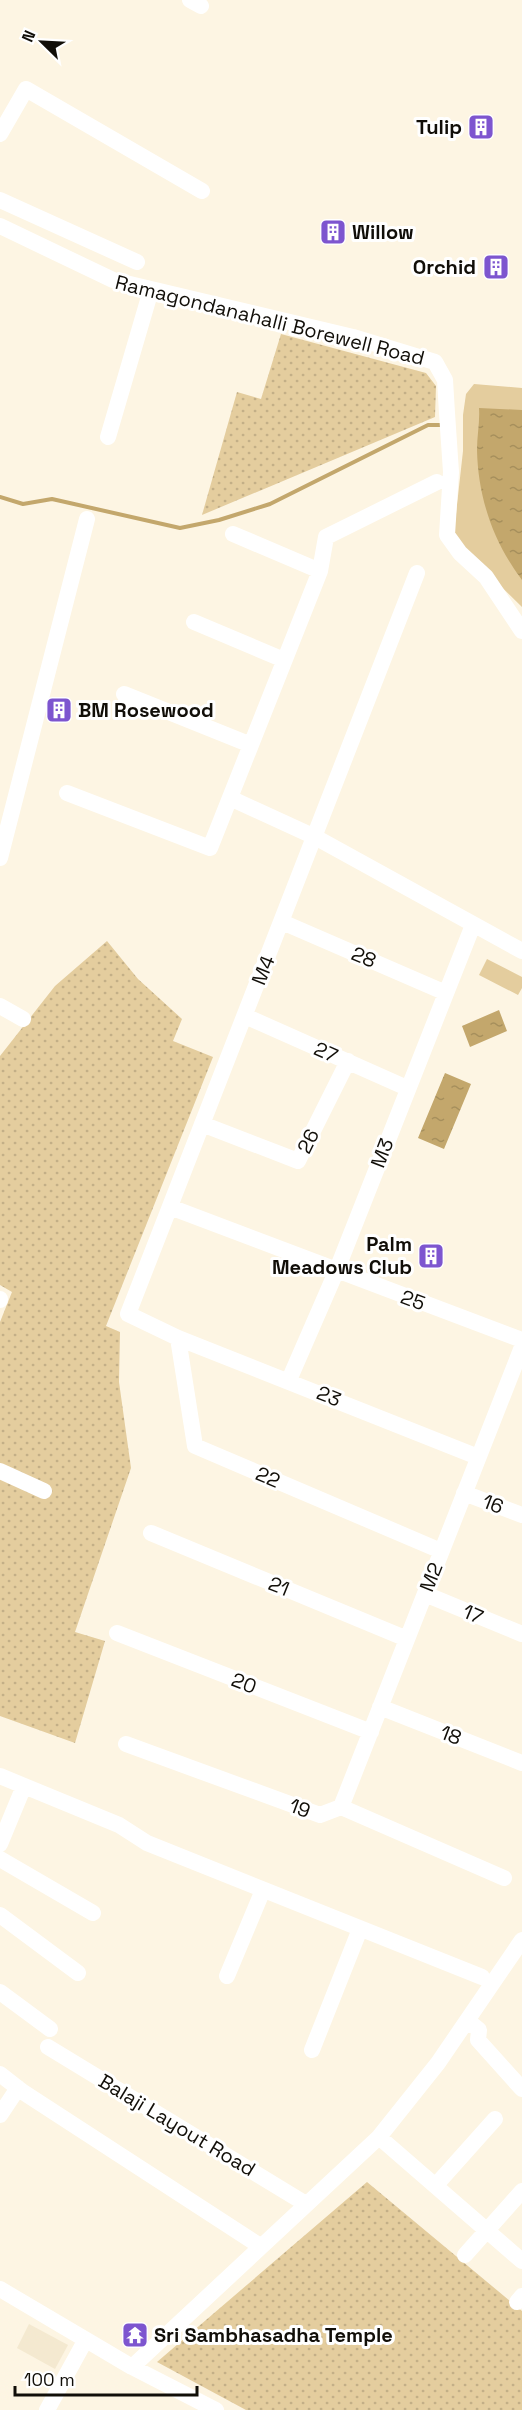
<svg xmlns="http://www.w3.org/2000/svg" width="522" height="2410" font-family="'Space Grotesk',sans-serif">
  <defs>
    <pattern id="grass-dots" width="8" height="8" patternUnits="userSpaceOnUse" patternTransform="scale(1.5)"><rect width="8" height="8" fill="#e4cd9e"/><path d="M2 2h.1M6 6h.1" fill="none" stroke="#c3af87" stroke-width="1.8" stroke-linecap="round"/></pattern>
    <pattern id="water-ripples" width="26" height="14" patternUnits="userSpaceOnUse" patternTransform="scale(1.5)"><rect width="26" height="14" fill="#c3a76c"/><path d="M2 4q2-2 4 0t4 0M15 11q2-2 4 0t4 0" fill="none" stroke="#a68f5c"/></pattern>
  </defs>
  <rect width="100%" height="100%" fill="#fdf5e3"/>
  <!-- built -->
  <path fill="#f4e9d0" d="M29,2324L68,2345L55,2369L17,2348Z"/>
  <!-- grass -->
  <path fill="url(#grass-dots)" d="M281,334L426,373L436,386L435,417L202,515L237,392L261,399Z
    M107,941L138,979L182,1019L173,1041L213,1057L106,1326L120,1332L119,1382L131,1468L75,1632L105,1641L75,1743L0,1716V1322L12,1292L0,1285V1056L55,986Z
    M367,2182L522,2311V2410H246L157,2362Z"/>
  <!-- green -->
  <path fill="#e4cd9e" d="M474,384L522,388V607L461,547L454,532L463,451V415L466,394Z
    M487,959L522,977V988L518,995L479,975Z"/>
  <!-- water -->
  <path fill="url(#water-ripples)" d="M479,408L522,410V580C493,542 478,497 477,450C477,435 480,422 479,408Z
    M499,1010L507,1031L470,1047L462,1026Z
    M445,1073L471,1084L444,1149L418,1138Z"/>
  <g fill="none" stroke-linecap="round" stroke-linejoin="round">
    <!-- stream -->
    <path stroke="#c3a76c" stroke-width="4" d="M0,497L23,504L52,499L180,528L219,520L270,504L428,425H440"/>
    <!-- minor -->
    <path stroke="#fff" stroke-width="16" d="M190,0L201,6
      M0,134L26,89L202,191
      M0,200L137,262
      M0,226L113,280L353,337L435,362L445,380L447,413L451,472L447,535L460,553L486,577L522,631
      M108,437L151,290
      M233,534L320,571
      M417,573L128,1314L178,1338L478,1457
      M194,622L284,660
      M124,694L251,745
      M67,793L210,848L320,571L326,537L437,482
      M230,798L315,837L522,951
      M0,858L87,519
      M282,922L446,993
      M0,1006L23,1019
      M245,1016L407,1088
      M202,1124L298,1161L348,1061
      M170,1207L522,1340
      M0,1300V1299
      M178,1338L195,1446L441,1551
      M289,1380L336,1272L473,925
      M0,1471L44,1491
      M464,1493L522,1515
      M151,1533L407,1639
      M425,1594L522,1634
      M117,1633L371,1732
      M380,1707L522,1763
      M126,1744L320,1815L341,1807L504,1878
      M0,1776L119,1825L147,1843L482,1977
      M341,1807L522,1347
      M0,1844L24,1786
      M0,1859L93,1913
      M0,1915L78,1973
      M227,1976L263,1890
      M0,1992L50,2029
      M468,2021L479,2030L478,2040L522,2089
      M48,2047L306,2204
      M312,2050L360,1929
      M0,2074L23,2092L260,2246
      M0,2115L18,2088
      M379,2137L522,2261
      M436,2185L495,2119
      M465,2255L522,2191
      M0,2289L132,2367L216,2410
      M517,2302L522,2296
      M132,2367L379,2137L438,2063L522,1940
      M47,2410L85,2341"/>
  </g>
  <!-- icons -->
  <defs>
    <symbol id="building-square" viewBox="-11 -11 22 22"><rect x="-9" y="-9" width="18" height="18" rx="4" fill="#7d55cf" stroke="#fff"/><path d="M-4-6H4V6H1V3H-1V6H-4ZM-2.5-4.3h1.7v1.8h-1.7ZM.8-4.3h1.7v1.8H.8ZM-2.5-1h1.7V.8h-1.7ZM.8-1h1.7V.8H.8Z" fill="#fff"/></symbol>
    <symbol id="temple-square" viewBox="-11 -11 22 22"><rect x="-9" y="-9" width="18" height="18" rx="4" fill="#7d55cf" stroke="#fff"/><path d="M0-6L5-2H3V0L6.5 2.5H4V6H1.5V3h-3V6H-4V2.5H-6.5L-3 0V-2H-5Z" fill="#fff"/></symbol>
  </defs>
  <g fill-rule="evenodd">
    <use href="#building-square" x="466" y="112" width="30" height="30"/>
    <use href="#building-square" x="318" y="217" width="30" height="30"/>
    <use href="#building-square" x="481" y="252" width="30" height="30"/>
    <use href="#building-square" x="44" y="695" width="30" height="30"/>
    <use href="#building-square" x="416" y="1241" width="30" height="30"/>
    <use href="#temple-square" x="120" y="2320" width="30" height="30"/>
  </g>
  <g text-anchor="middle" stroke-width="6" stroke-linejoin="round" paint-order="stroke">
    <!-- poi labels -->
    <g font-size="20" font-weight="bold" fill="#110e08" stroke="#fff" text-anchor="end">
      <text x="462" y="134">Tulip</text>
      <text x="352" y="239" text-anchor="start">Willow</text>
      <text x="476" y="274">Orchid</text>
      <text x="78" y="717" text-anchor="start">BM Rosewood</text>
      <text x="412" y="1251">Palm<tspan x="412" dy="23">Meadows Club</tspan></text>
      <text x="154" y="2342" text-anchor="start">Sri Sambhasadha Temple</text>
    </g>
    <!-- street labels -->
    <g font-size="20" fill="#110e08" stroke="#fff">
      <text transform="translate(270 320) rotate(14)" y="7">Ramagondanahalli Borewell Road</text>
      <text transform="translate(364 957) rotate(23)" y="7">28</text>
      <text transform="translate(263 970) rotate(-68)" y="7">M4</text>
      <text transform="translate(326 1052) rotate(24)" y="7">27</text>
      <text transform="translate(308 1141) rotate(-64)" y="7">26</text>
      <text transform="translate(382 1153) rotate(-69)" y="7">M3</text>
      <text transform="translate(413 1300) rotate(20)" y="7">25</text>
      <text transform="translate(329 1396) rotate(22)" y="7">23</text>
      <text transform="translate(268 1477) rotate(23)" y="7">22</text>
      <text transform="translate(493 1504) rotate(21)" y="7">16</text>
      <text transform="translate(431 1577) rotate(-68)" y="7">M2</text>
      <text transform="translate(279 1586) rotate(22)" y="7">21</text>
      <text transform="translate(473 1614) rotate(23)" y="7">17</text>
      <text transform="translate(244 1683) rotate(21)" y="7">20</text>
      <text transform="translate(451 1735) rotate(21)" y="7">18</text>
      <text transform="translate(300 1808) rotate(20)" y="7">19</text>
      <text transform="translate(177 2125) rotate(31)" y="7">Balaji Layout Road</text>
    </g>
  </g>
  <!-- north arrow -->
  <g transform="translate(42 42) rotate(294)" stroke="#ffffff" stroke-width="4.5" paint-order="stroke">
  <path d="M0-4.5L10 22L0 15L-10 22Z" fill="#110e08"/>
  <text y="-9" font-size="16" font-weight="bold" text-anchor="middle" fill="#110e08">N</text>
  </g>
  <!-- scale -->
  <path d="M15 2386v9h182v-9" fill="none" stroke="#110e08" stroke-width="3"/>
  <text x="24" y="2386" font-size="18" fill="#110e08" stroke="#ffffff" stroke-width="4.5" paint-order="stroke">100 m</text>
</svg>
